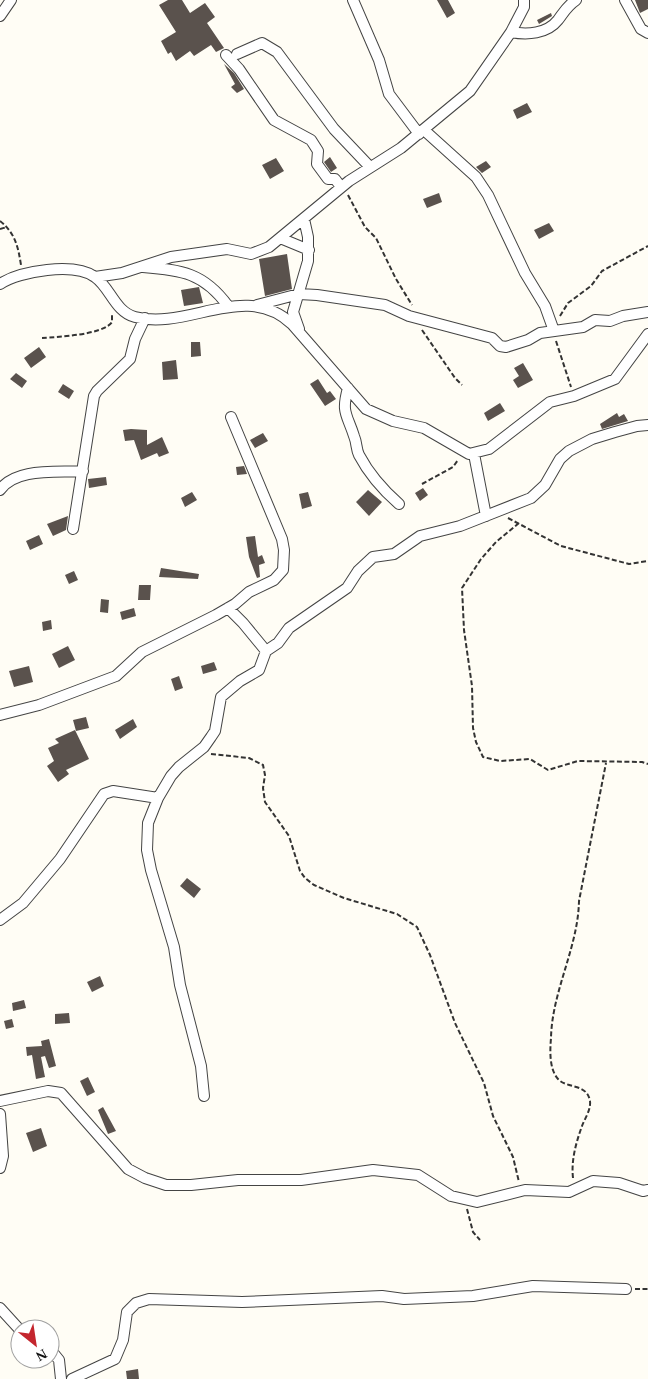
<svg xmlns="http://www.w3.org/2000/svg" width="648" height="1379" font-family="Georgia,serif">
  <rect width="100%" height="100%" fill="#fffdf5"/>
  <!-- building -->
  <path fill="#5a524d" d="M168,0H182L190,13L205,3L215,17L207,23L224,48L216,52L211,45L194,56L190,51L176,61L171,52L168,54L161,41L176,32L159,5Z
    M437,0H448L455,13L447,18Z
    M635,0H648V9L640,13Z
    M551,13L552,16L539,24L537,20Z
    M224,64L234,73L244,89L237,93L231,87L235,84Z
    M527,103L532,112L517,119L513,110Z
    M330,157L337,168L331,172L324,162Z
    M276,158L284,171L270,179L262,165Z
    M486,161L491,167L482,173L476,167Z
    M439,193L442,202L427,208L423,199Z
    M549,223L554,231L539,239L534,230Z
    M287,254L292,289L265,296L259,259Z
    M199,287L203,303L184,306L181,290Z
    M191,342H200L201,356L191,357Z
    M39,347L46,357L31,368L24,358Z
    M176,360L178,379L163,380L162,362Z
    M523,363L533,380L518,388L513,380L519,376L514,368Z
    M16,373L27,381L22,388L10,379Z
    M318,379L327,393L330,391L336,399L325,406L310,384Z
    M63,384L74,391L69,399L58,392Z
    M500,403L505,411L488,421L484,413Z
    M617,413L619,417L624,414L628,421L602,429L600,424Z
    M131,429L147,430V445L162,437L169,453L159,457L157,453L141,460L134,440L125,441L123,430Z
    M263,433L268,441L255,448L250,440Z
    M244,466L247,474L237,475L236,467Z
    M106,477L107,485L89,488L88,479Z
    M423,488L428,495L420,501L415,493Z
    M368,490L382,502L369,516L356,502Z
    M192,492L197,500L185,507L181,498Z
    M308,492L312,506L302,509L299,494Z
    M68,516L66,530L53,536L47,524Z
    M39,535L43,544L30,550L26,541Z
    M255,536L258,557L262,555L265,563L259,565L260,577L257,578L249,557L246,537Z
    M161,568L199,574L198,579L159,577Z
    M74,571L78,580L69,584L65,575Z
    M139,585H151L150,600H138Z
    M101,599L109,600L108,613L100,612Z
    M134,608L136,616L122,620L120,612Z
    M51,620L52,629L43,631L42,622Z
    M68,646L75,660L59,668L52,654Z
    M214,662L217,670L203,674L201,666Z
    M29,666L33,682L14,687L9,671Z
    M179,676L183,688L175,691L171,679Z
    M86,717L89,728L76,731L73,720Z
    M133,719L137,727L120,739L115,730Z
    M75,730L89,759L66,770L69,774L58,782L47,766L54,761L48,748L59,743L55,739Z
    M187,878L201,889L194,898L180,886Z
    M100,976L104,986L92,992L87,982Z
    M24,1000L26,1008L13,1011L12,1003Z
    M69,1013L70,1023L55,1024V1014Z
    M12,1019L14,1027L6,1029L4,1021Z
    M49,1039L56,1066L49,1068L45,1056L41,1057L45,1077L36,1079L32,1055L27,1056L26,1047L42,1046L41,1041Z
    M88,1077L95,1092L87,1096L80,1081Z
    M103,1107L116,1131L108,1134L98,1110Z
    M41,1128L47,1146L33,1152L26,1133Z
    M138,1369L139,1379H127L126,1371Z"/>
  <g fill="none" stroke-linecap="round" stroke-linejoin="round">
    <defs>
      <path id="street" d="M353,0L379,60L389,94L419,134
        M625,0L641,29L648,33
        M0,16L11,0
        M511,32C527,35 547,34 558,20C564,12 567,6 576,0
        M237,54L262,43L277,52L334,129L370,167
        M226,55L239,69L274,120L311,140L318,151L317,164L328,179H335L341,187
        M424,130L476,177L488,195L525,273L545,306L554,331
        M280,238L309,250
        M143,267C182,270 204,273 228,306
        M95,277L122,273L171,257L227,249L251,254L269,247L349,181L401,148L470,91L511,32L524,7V0
        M0,284C20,271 74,262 95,277C110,287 115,312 135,317C188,331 245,280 292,324L366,409L393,421L424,428L469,454L489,449L550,402L574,396L615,379L648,334
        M257,305L299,294L317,295L385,305L409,316L492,338L500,346L506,347L528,340L540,333L583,327L595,320L610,321L623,316L648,312
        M299,329L293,312L308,261V237L304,219
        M348,388C341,413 347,414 354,436C357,443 356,449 359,455C369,474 383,490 399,504
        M474,454L486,516
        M0,490C16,467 58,473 83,471
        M73,529L94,396L97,391L130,359L135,339L145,318
        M228,608L243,623L266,651
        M0,715L39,705L116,676L142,652L216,615L235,604L249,592L274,580L283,570L284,550L282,539L231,417
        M0,920L23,903L60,859L104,794L113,791L158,798
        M204,1096L201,1066L180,985L174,947L151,870L147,850L148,823L158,798L171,776L179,767L204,747L211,737L215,731L221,697L240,681L259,670L266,651L278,643L289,628L347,588L358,571L373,557L394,554L420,536L460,526L531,498L545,485L560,459L569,451L592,439L615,432L637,426L648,425
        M0,1101L48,1091L61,1093L128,1169L145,1178L166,1185H191L238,1180H301L373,1170L418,1175L451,1196L477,1202L525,1190L569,1192L593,1181L619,1183L643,1191L648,1190
        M0,1114L3,1156L0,1168
        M0,1308L20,1330
        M50,1349L59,1360L61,1379
        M72,1379L115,1359L123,1340L127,1312L136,1303L149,1299L242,1302L382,1296L404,1299L473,1296L533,1286L626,1289"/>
    </defs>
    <!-- street casing -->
    <use href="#street" stroke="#444" stroke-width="12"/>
    <!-- path -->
    <path stroke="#333" stroke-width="2" stroke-dasharray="5 2.5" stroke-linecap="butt" d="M348,195L365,227L376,238L396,279L412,305
      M0,221C15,233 18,246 21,265
      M0,229L7,227
      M560,316L568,303L591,286L602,271L648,246
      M422,330L455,378L462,385
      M42,338C57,337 103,335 112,322V315
      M556,341L571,387
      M422,484L453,467L458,460
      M508,518L561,546L629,564L648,561
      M519,523L496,542L481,559L462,588L464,630L472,686L473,728L476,742L483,757L500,761L530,759L548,770L578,761L642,762L648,764
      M211,754L249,758L263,765L265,775L263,788L265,802L289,836L300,871L305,878L314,885L344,898L397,914L417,927L430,955L455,1023L484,1083L493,1116L513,1157L519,1182
      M573,1178C571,1160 576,1143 582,1126C585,1118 591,1110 590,1101C587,1083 567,1089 558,1079C549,1069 550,1050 551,1038C552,991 578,948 579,901L606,763
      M467,1209L473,1232L480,1240
      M635,1289H648"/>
    <!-- street -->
    <use href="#street" stroke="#fff" stroke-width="10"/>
  </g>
  <!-- north arrow -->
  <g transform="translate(35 1344) rotate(150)"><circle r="24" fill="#ffffff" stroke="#a0a0a0"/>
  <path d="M0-4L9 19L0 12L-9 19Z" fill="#c4262e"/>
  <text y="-8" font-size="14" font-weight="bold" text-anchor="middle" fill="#111111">N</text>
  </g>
</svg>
